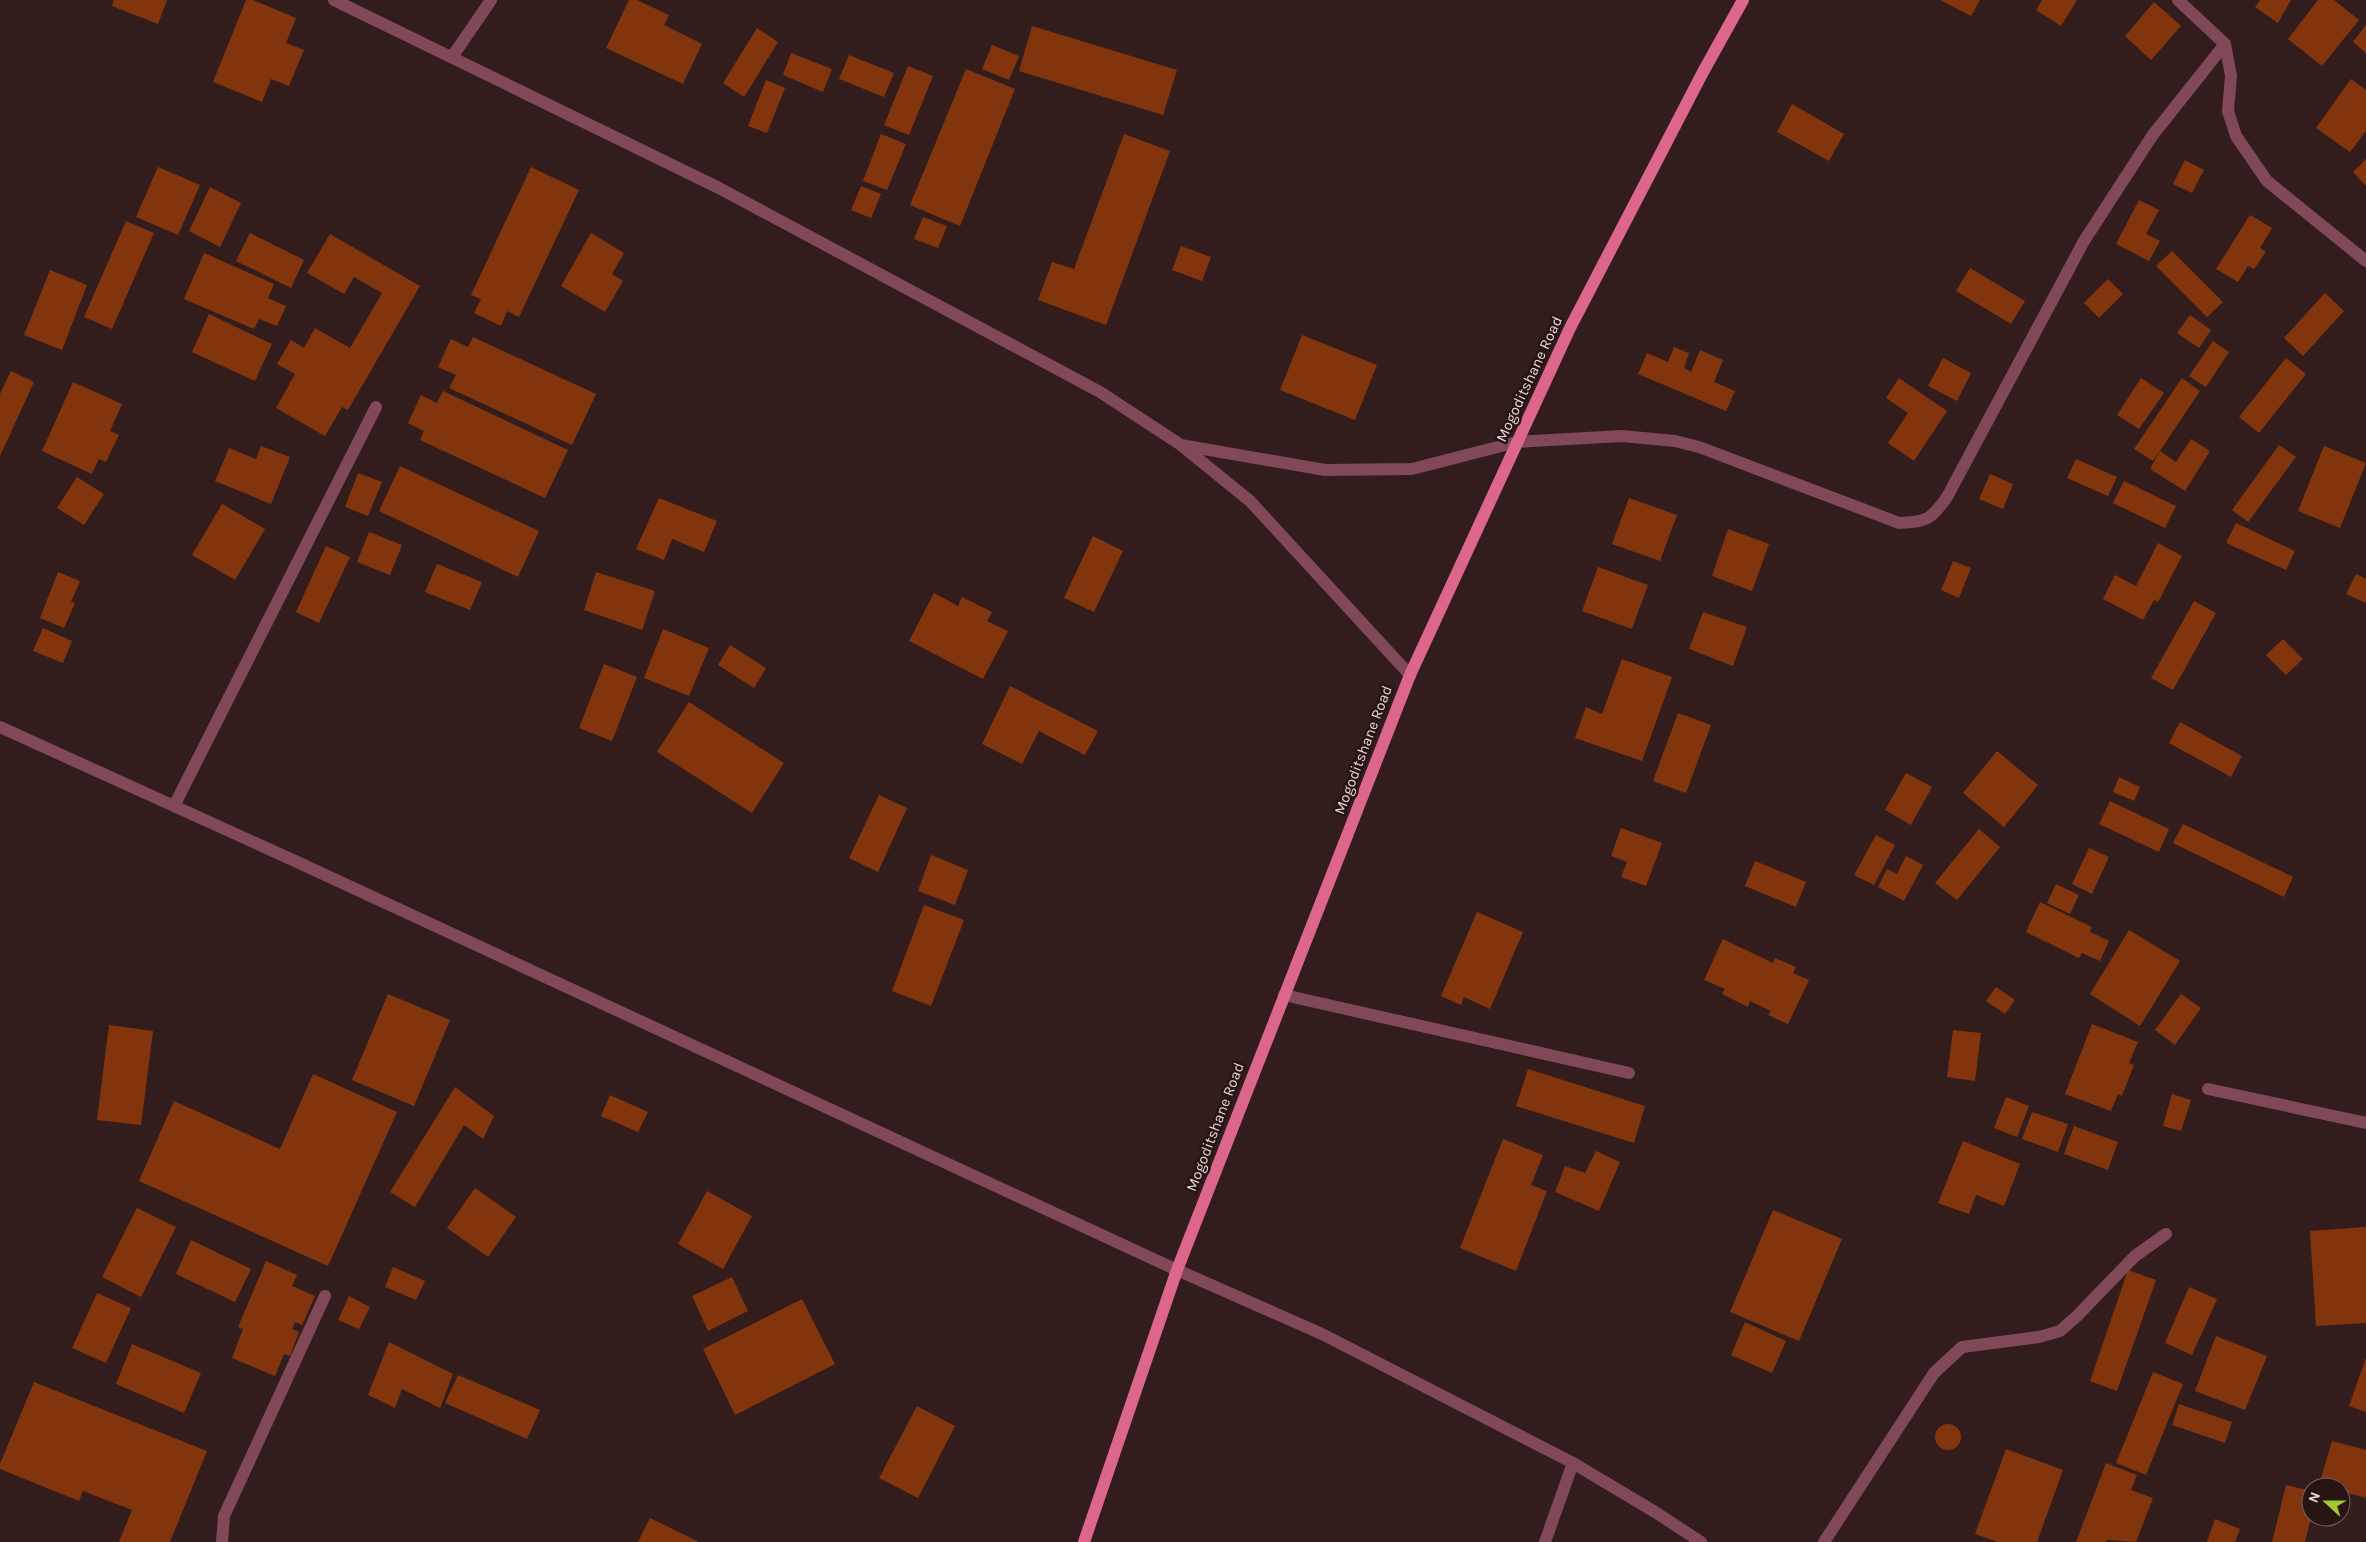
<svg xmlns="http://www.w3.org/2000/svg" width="2366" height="1542" font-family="Karla,sans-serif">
  <rect width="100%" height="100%" fill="#321d1c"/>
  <!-- building -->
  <path fill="#82350d" d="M114,0H167L158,24L112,6Z
    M246,0H253L296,18L286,43L304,50L289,86L271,79L262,102L213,82Z
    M629,0H637L669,15L664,25L702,44L683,84L606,48Z
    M1940,0H1980L1971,16Z
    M2042,0H2077L2061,26L2036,10Z
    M2260,0H2291L2278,23L2255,7Z
    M2318,0H2334L2359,20L2322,66L2288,39Z
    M2154,2L2181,26L2151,60L2125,36Z
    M2366,25V53L2353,42Z
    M1032,26L1177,70L1163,115L1019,71Z
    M757,28L778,42L744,97L723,83Z
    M992,45L1019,56L1009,80L982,69Z
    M791,53L832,69L823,92L783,75Z
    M849,55L894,73L884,97L839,79Z
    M908,66L933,76L909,135L884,125Z
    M966,69L1015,89L960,226L910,205Z
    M2351,79L2366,90V131L2350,152L2316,128Z
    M766,80L785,88L767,133L748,126Z
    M1792,104L1844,134L1829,161L1777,132Z
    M881,134L906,144L887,190L863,181Z
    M1124,134L1170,151L1106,325L1038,300L1052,262L1074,269Z
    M2366,159V186L2353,172Z
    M2185,160L2204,170L2192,193L2173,184Z
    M158,167L200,185L178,235L136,217Z
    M531,167L579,190L519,317L507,311L501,326L474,313L481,299L471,295Z
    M861,186L881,194L871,218L851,210Z
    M210,187L241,203L220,247L189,231Z
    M2139,200L2159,210L2146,234L2160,241L2149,261L2116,244Z
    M2250,215L2272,228L2260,248L2266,252L2254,269L2248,266L2238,282L2216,269Z
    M923,217L947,226L938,248L914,239Z
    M126,221L154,233L112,329L84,317Z
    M250,233L304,260L291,288L236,261Z
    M591,233L624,253L612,274L623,281L605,312L561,286Z
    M330,234L420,286L348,410L342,407L325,436L276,408L295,374L277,364L291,340L304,348L315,328L350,348L382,293L354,277L344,294L307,273Z
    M1181,246L1211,257L1202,281L1172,270Z
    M2172,251L2223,302L2207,317L2156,266Z
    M204,253L274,284L268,298L286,306L277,326L259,319L254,329L184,299Z
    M1970,268L2025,301L2011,324L1956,291Z
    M50,270L87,285L62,350L24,335Z
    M2108,279L2123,294L2099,318L2084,303Z
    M2325,293L2344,311L2303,356L2284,338Z
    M209,314L272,344L255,381L192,352Z
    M2190,315L2211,330L2199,348L2177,333Z
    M1302,335L1377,365L1355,420L1280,390Z
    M473,337L596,394L572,445L449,388L456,375L438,367L451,339L468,347Z
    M2213,341L2229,352L2206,387L2189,376Z
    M1674,347L1689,353L1684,368L1691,372L1700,350L1723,360L1714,382L1735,391L1726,411L1638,374L1647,353L1668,362Z
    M1943,358L1971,373L1957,401L1928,386Z
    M2286,358L2306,374L2259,433L2239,417Z
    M11,371L34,382L0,456V394Z
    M1899,378L1947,411L1914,461L1888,443L1908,413L1886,398Z
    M2141,378L2164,393L2139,429L2117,415Z
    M2182,378L2200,391L2153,461L2134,449Z
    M73,382L122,404L110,431L119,435L106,462L99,459L92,474L42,451Z
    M443,391L568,450L545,498L420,440L424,431L408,423L421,395L437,403Z
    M2191,439L2210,451L2185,491L2150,469L2160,451L2176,462Z
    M2279,445L2296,457L2248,522L2232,510Z
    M261,446L290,457L271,504L215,481L229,448L256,459Z
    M2324,446L2366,463L2340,528L2298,511Z
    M2076,459L2117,477L2108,496L2067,478Z
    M400,466L539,531L518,577L379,511Z
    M358,473L382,482L368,516L345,507Z
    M1990,474L2013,484L2003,509L1979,499Z
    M77,477L104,494L84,525L57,508Z
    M2124,481L2176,506L2165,528L2113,503Z
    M659,498L717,521L704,552L672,539L664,560L636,549Z
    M1629,498L1677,515L1660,561L1612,544Z
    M222,504L265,529L235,580L192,555Z
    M2236,523L2295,551L2286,570L2226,543Z
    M1728,529L1769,544L1752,591L1712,576Z
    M369,532L402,545L390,575L357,562Z
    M1093,536L1123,551L1094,612L1064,598Z
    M2158,543L2182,556L2158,602L2154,600L2143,620L2103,599L2115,575L2136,586Z
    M326,546L350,557L319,623L296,612Z
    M1953,561L1971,568L1959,598L1941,590Z
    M437,564L482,582L470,610L425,592Z
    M1598,567L1648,585L1632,629L1582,611Z
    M58,572L80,581L71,602L75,603L64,628L40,618Z
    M596,572L655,591L642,630L584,610Z
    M2356,574L2366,579V603L2346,594Z
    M934,593L958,606L962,597L992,612L987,621L1008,631L983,679L909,641Z
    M2194,601L2216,613L2173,690L2151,678Z
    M1703,612L1747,627L1733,666L1689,649Z
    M43,628L72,641L63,663L33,651Z
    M663,629L709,648L689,696L644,678Z
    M2283,639L2303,659L2286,675L2266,655Z
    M730,645L766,668L754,688L718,665Z
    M1622,659L1672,677L1642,761L1575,738L1586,707L1602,714Z
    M604,664L637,677L612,741L579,728Z
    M1010,686L1098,731L1085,755L1039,731L1022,764L982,744Z
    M689,702L784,763L752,813L657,752Z
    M1678,713L1711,725L1686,793L1653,781Z
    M2180,722L2242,756L2231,777L2169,743Z
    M1997,751L2038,785L2004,827L1963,793Z
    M1906,773L1932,787L1911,825L1885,810Z
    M2119,777L2140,787L2134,801L2113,792Z
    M879,795L907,808L878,872L849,858Z
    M2110,801L2169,829L2159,852L2099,824Z
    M2183,824L2293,877L2284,897L2173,843Z
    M1621,828L1662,843L1646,886L1621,877L1627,862L1611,856Z
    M1979,829L2000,847L1957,900L1935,883Z
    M1876,835L1895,845L1874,885L1854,875Z
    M2089,848L2109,857L2092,894L2072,884Z
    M931,855L968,870L955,905L918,891Z
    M1906,856L1923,865L1904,901L1878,887L1887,869L1897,874Z
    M1755,861L1806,882L1796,907L1745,886Z
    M2056,884L2079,895L2070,914L2047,903Z
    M2040,902L2092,927L2090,932L2109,941L2100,961L2082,953L2079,958L2026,932Z
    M924,905L964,920L931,1006L892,991Z
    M1477,912L1523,932L1490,1009L1464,997L1461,1005L1441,996Z
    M2129,930L2180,961L2140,1026L2090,994Z
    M1723,939L1773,963L1775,958L1796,967L1793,973L1809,980L1788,1024L1768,1015L1771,1011L1750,1001L1748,1007L1722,994L1725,989L1704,980Z
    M1996,987L2015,1000L2005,1014L1986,1001Z
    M388,994L450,1020L414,1106L352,1080Z
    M2181,994L2201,1008L2175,1045L2155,1030Z
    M2092,1024L2138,1042L2129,1063L2134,1065L2122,1096L2118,1094L2111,1111L2065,1094Z
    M109,1025L153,1031L141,1125L97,1120Z
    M1953,1030L1981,1033L1975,1081L1947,1077Z
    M1528,1069L1645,1106L1634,1143L1516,1106Z
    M313,1074L397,1112L328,1266L139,1181L174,1101L280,1149Z
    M455,1087L494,1116L483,1139L464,1125L415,1207L390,1192Z
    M2172,1094L2191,1100L2181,1131L2163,1126Z
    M610,1095L648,1112L638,1132L601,1116Z
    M2006,1097L2029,1106L2017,1137L1994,1128Z
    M2032,1112L2068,1124L2058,1152L2022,1139Z
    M2074,1126L2118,1142L2108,1170L2064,1154Z
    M1503,1139L1543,1155L1531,1185L1547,1191L1516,1271L1460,1248Z
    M1963,1141L2020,1164L2004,1206L1976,1195L1969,1214L1938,1203Z
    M1596,1151L1620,1162L1599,1211L1555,1192L1565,1166L1585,1173Z
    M475,1188L516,1217L488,1257L447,1228Z
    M707,1191L752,1216L723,1269L678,1244Z
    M137,1208L176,1227L141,1297L102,1277Z
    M1773,1210L1842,1239L1799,1341L1730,1312Z
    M2366,1227V1323L2316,1326L2310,1231Z
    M191,1240L251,1269L235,1302L176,1274Z
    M266,1261L297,1275L292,1286L315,1296L302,1325L295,1322L292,1329L299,1332L290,1356L284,1354L275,1376L232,1358L243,1329L238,1327Z
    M393,1267L425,1281L416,1300L385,1287Z
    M2128,1270L2156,1280L2117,1391L2090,1381Z
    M732,1277L748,1311L708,1331L692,1296Z
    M2189,1287L2217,1299L2192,1355L2165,1343Z
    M97,1293L131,1308L106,1363L72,1348Z
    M349,1296L370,1307L359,1329L338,1320Z
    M802,1299L835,1364L735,1415L703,1349Z
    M1745,1322L1786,1341L1772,1373L1731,1355Z
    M2216,1336L2267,1356L2245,1410L2195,1391Z
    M389,1342L453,1374L440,1408L402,1389L395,1408L368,1395Z
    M132,1344L201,1373L184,1413L116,1384Z
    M2366,1358V1412L2349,1406Z
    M2153,1372L2183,1384L2146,1475L2116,1463Z
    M458,1375L540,1410L527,1439L445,1403Z
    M34,1382L207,1451L170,1542H119L132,1510L83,1491L79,1501L0,1469V1464Z
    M2179,1404L2232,1422L2225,1443L2172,1425Z
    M917,1406L955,1426L918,1498L879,1478Z
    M1935 1437a13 13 0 1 1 26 0a13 13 0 1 1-26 0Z
    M2332,1441L2366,1450V1498L2341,1491V1487L2319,1485Z
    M2006,1449L2063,1470L2037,1542H1998L1975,1534Z
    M2106,1463L2137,1475L2131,1490L2153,1498L2136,1542L2107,1540L2106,1542H2076Z
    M2286,1485L2311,1491V1518L2305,1542H2272Z
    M650,1518L699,1542H638Z
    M2215,1519L2240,1529L2235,1542H2207Z"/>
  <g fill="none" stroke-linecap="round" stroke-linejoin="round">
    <!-- minor -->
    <path stroke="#814857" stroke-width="12" d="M334,0L719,188L1100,392L1181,445L1250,501L1410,675
      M2178,0L2225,44L2231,76L2228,111L2236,136L2267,181L2366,261
      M452,57L491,0
      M1181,445L1325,470L1412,469L1517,442L1622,436L1675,441L1699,447L1899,523C1926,522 1931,520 1947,497L2084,241L2152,136L2225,44
      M0,727L295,861L1177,1270L1322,1334L1573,1463L1655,1512L1701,1542
      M174,806L376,407
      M1284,995L1629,1073
      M2208,1089L2366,1123
      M222,1542L224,1516L325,1296
      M1545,1542L1573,1463
      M1824,1542L1934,1373L1962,1347L2039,1337L2060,1331L2077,1316L2135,1256L2166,1234"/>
    <!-- major -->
    <path stroke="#dd678a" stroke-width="12" d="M1084,1542L1177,1270L1410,675L1570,328L1703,72L1743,0"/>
  </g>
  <g text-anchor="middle" stroke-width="5" stroke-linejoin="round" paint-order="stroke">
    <!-- street labels -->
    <g font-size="15" fill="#e8d9d8" stroke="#271413">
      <text transform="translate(1529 379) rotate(-65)" y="5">Mogoditshane Road</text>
      <text transform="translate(1363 750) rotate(-69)" y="5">Mogoditshane Road</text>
      <text transform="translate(1215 1127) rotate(-69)" y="5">Mogoditshane Road</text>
    </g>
  </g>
  <!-- north arrow -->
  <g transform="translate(2326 1502) rotate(291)"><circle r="24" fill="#271413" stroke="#746362"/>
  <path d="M0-4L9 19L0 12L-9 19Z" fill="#a0c92b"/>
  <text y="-8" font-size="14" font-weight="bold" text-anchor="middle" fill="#e8d9d8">N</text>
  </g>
</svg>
